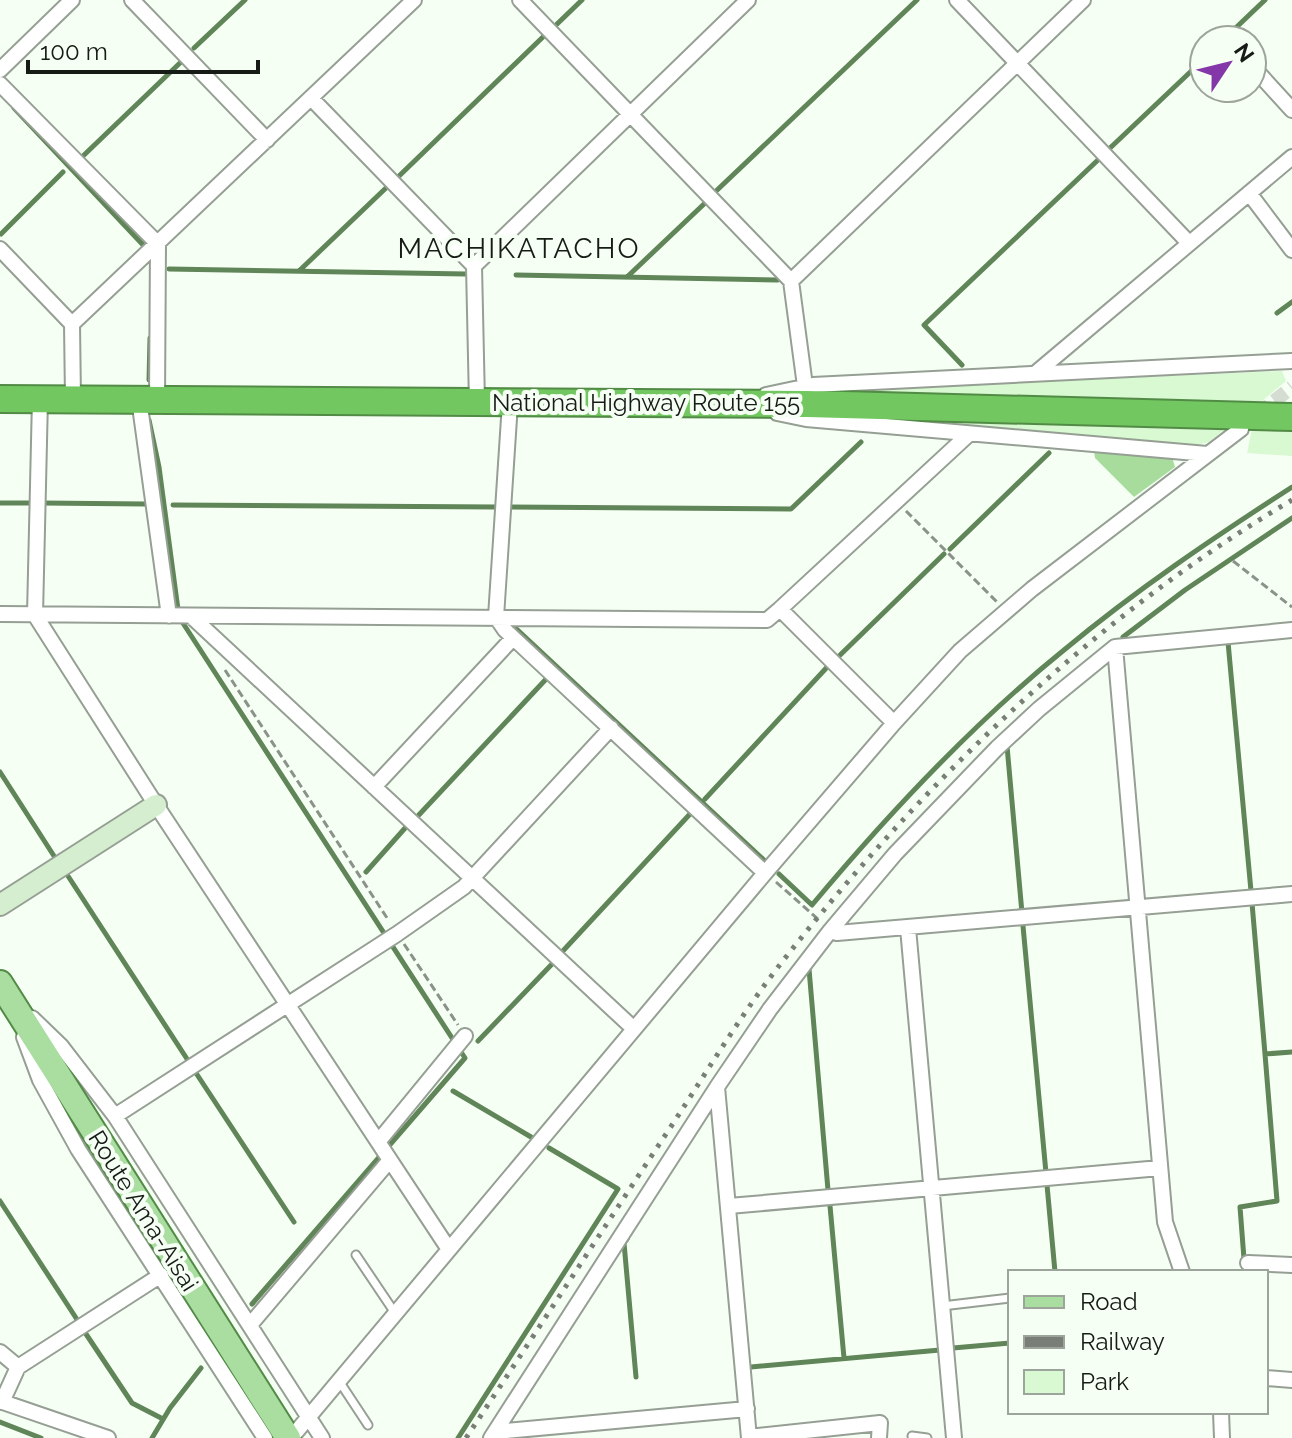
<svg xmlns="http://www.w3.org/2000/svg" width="1292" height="1438" font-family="Raleway,sans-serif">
  <rect width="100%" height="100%" fill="#f6fff4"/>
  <!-- green -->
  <path fill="#d8f9d1" d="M1282,371L1286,381L1256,406L842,396L844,390Z
    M867,418L1225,429L1209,442L1193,446L865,421Z
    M1252,429L1292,430V456L1247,453Z"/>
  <!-- forest -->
  <path fill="#a8dc9d" d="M1094,451L1172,457L1175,467L1134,497L1095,458Z"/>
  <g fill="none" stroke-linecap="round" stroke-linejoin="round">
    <!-- stream -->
    <path stroke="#608558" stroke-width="5" d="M555,26L582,0
      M1223,40L1265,0
      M194,48L245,0
      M14,108L145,247
      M1109,149L1204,59
      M83,156L182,61
      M397,178L545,35
      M714,193L917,0
      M1,234L63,172
      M169,269L466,274
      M299,271L387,187
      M516,275L778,280
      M627,277L704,204
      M1277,313L1292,302
      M962,365L924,325L1099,159
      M149,380L150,338
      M149,420L159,467L179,617L465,1058L252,1304
      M0,503H30
      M42,503L145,504
      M173,505L497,507
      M510,507L791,509L861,442
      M950,549L1049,453
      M509,622L766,862
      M1123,637L1185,590L1292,518
      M1228,642L1251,891
      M836,659L944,554
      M1007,746L1022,913
      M0,772L54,856
      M705,799L830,664
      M416,818L548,677
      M366,872L406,827
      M779,874L812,905C889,813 971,725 1064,650C1136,590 1213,538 1292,487
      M68,876L189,1062
      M1252,903L1265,1054
      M1023,926L1046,1173
      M561,953L690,814
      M809,969L828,1190
      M478,1041L553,963
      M196,1073L294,1222
      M453,1091L531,1137
      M1047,1185L1055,1272
      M0,1201L78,1321
      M830,1206L844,1358
      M627,1239L624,1243L636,1377
      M1245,1272L1240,1207L1277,1201L1265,1054L1292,1052
      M86,1334L132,1403L163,1419
      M953,1348L1010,1343
      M751,1367L940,1350
      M0,1422L41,1438
      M152,1438L170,1408L201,1368
      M458,1438L618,1189L549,1148"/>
    <!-- street-tunnel -->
    <path stroke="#d5ddd3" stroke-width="14" stroke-dasharray="14 7" stroke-linecap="butt" d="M1258,414L1292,387"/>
    <defs>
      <path id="lane" d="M356,1255L395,1313
        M942,1306L1010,1298
        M339,1381L368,1425
        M912,1436L927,1438"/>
      <path id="street" d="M132,0L267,140
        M520,0L791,281L805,386
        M957,0L1189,243
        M1252,66L1292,110
        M0,70L72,0
        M0,84L158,244L157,399
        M311,98L474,266
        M1249,193L1292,250
        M0,249L72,324
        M791,281L1083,0
        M1037,372L1292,157
        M766,395L813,385L1292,361
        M40,399L35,615L156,805L448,1248
        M73,399L72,324L414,0
        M139,399L169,616
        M477,403L474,266L748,0
        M510,403L496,617L505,630L765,873
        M777,413L806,419L1207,454
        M780,609L969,434
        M0,614L767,620L780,609L894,723
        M191,616L634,1029
        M374,787L513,638
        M908,928L954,1438
        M830,931L837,933L1292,894
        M32,1018L61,1046L115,1116L322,1438
        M24,1037L40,1080L78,1149L265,1438
        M717,1087L749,1438
        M115,1116L397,934L464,887L611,728
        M378,1142L465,1036
        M729,1206L1160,1168
        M1248,1263L1292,1265
        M1182,1272L1165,1222L1115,647L1292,630
        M250,1325L390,1160
        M0,1352L18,1367
        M1266,1378L1292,1380
        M0,1401L108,1438
        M2,1402L18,1367L161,1275
        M1221,1412L1222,1438
        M495,1432L747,1409
        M749,1437L880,1423L879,1438
        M291,1438L765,873L894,723L960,651L1032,589L1241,429
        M491,1438L717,1087L770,1009L830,931L895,854L997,748L1039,709L1115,647"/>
      <path id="secondary" d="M0,905L156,805"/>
      <path id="primary" d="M0,983L288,1438"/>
      <path id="highway" d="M0,399L807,404L1292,417"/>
    </defs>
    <!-- lane casing -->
    <use href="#lane" stroke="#969f94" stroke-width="11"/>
    <!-- street casing -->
    <use href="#street" stroke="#969f94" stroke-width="18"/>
    <!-- secondary casing -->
    <use href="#secondary" stroke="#969f94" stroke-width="24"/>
    <!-- primary casing -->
    <use href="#primary" stroke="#528b46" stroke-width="28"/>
    <!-- highway casing -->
    <use href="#highway" stroke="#528b46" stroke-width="30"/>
    <!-- path -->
    <path stroke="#8b928a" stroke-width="3" stroke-dasharray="8 4" stroke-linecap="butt" d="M906,511L997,602
      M1233,561L1292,607
      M225,670L389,921
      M776,882L819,920
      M404,944L458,1025"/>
    <!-- lane -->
    <use href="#lane" stroke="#fff" stroke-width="7"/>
    <!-- street -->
    <use href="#street" stroke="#fff" stroke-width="14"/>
    <!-- secondary -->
    <use href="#secondary" stroke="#d5eecf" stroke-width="20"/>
    <!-- primary -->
    <use href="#primary" stroke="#aadda0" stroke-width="24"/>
    <!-- highway -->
    <use href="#highway" stroke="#72c760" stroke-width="26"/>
    <!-- rail -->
    <path stroke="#797f77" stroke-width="5" stroke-dasharray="4 8" stroke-linecap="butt" d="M466,1438C535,1334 603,1229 672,1125C708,1070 742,1013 782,962C925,780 1093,618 1292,500"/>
  </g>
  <g text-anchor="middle" stroke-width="8" stroke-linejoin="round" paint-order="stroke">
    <!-- street labels -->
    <g font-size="24" fill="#171b16" stroke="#f6fff4">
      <text x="646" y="411">National Highway Route 155</text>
      <text transform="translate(143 1211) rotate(58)" y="8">Route Ama-Aisai</text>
    </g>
    <!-- quarter labels -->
    <g font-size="28" letter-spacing="2" fill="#171b16" stroke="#f6fff4">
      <text x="519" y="258">MACHIKATACHO</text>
    </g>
  </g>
  <!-- legend -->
  <rect x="1008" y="1270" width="260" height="144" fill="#f6fff4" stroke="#9da49b" stroke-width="2"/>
  <rect x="1024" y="1296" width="40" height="12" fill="#aadda0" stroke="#9da49b" stroke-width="2"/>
  <text x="1080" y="1310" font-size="24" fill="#171b16">Road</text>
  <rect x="1024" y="1336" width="40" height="12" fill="#797f77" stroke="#9da49b" stroke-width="2"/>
  <text x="1080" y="1350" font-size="24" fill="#171b16">Railway</text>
  <rect x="1024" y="1370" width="40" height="24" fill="#d8f9d1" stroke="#9da49b" stroke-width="2"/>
  <text x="1080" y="1390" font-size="24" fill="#171b16">Park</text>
  <!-- north arrow -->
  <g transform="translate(1228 64) rotate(55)"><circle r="38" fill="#f6fff4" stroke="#9da49b" stroke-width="2"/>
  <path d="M0-6L14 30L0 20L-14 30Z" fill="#8337a8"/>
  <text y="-12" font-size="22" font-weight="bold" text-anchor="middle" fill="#171b16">N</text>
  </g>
  <!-- scale -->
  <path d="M28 60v12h230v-12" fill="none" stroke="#171b16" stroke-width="4"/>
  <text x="40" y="60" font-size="24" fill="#171b16" stroke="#f6fff4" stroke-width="6" paint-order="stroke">100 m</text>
</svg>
